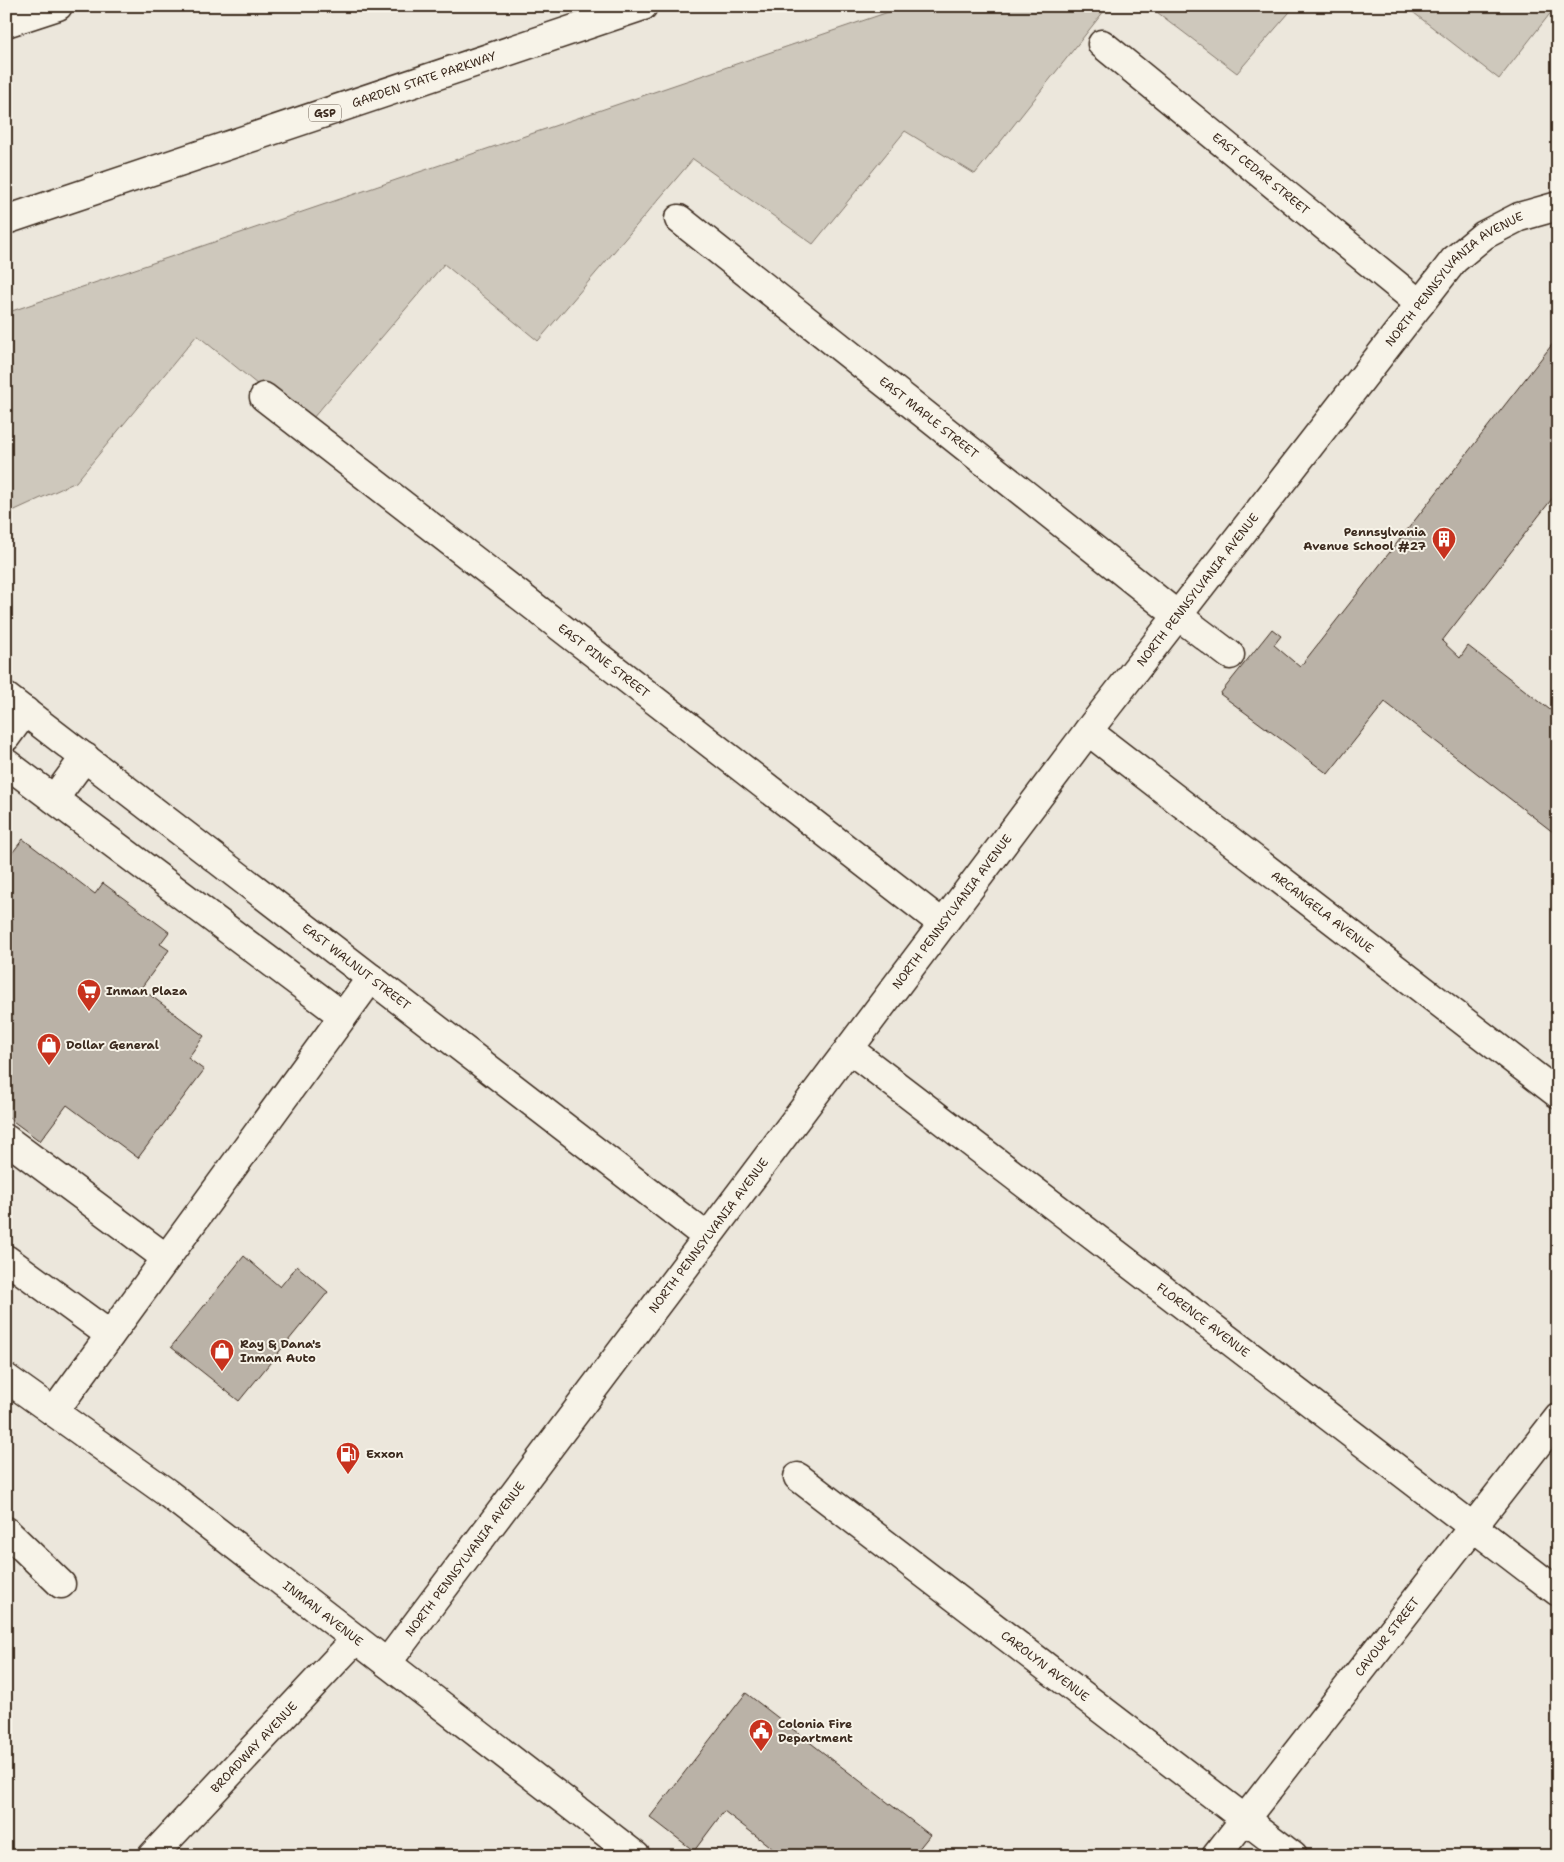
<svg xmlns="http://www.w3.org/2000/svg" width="1564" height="1862" font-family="'Shantell Sans',sans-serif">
  <rect width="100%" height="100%" fill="#ece7dc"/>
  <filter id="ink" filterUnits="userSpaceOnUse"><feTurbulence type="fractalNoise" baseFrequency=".02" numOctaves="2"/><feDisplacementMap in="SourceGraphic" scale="10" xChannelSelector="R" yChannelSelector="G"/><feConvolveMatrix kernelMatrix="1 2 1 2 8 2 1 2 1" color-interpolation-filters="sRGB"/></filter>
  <g filter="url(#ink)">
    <!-- green -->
    <path fill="#cec8bc" stroke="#84796d" d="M906,6H1108L975,174L905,131L813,244L693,159L538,341L444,264L307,425L197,335L76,482L6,514V313Z
      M1149,6H1295L1237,73Z
      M1405,6H1556L1499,79Z"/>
    <!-- building -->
    <path fill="#bab2a7" stroke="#3b2a1e" d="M1558,337V491L1442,641L1460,658L1468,646L1558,716V836L1385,702L1328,774L1220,694L1272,629L1281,636L1274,645L1300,667Z
      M23,839L95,894L103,883L169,932L160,944L169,950L141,988L204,1036L188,1058L204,1070L138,1158L67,1105L40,1141L6,1116V861Z
      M244,1256L280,1287L297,1266L328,1292L239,1401L171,1347Z
      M746,1693L930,1835L913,1856H782L724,1811L694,1851L650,1817Z"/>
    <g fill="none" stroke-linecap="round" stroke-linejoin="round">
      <defs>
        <g id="minor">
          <path id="s1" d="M1102,44L1420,304"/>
          <path id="s2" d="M679,219L1177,615L1230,655"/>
          <path id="s3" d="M264,397L943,924"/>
          <path id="s4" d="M6,697L707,1237"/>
          <path id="s5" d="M1088,731L1558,1094"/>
          <path d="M6,737L25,711"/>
          <path d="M6,763L343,1016"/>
          <path d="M54,799L85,757"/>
          <path id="s6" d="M849,1049L1558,1592"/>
          <path d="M6,1139L166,1258"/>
          <path d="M6,1259L110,1335"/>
          <path d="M54,1412L371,978"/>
          <path id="s7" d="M798,1477L1293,1856"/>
          <path d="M6,1531L61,1584"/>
          <path id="s8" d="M387,1663L1088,731L1454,260L1484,235L1519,217L1558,206"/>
          <path id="s9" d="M152,1856L356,1639"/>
          <path id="s10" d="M1216,1856L1558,1418"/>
        </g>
        <g id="major">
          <path id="s11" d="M6,1378L166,1492L636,1856"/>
        </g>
        <g id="highway">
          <path d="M6,23L58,6"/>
          <path id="s12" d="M6,220L643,6"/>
        </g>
      </defs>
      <!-- minor casing -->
      <use href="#minor" stroke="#3b2a1e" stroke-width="31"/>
      <!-- major casing -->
      <use href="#major" stroke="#3b2a1e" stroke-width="31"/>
      <!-- highway casing -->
      <use href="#highway" stroke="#3b2a1e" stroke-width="31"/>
      <!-- minor -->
      <use href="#minor" stroke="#f7f3e8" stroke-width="28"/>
      <!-- major -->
      <use href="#major" stroke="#f7f3e8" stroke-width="28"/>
      <!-- highway -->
      <use href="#highway" stroke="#f7f3e8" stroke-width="28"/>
    </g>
  </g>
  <!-- icons -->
  <defs>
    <symbol id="building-pin" viewBox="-11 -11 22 30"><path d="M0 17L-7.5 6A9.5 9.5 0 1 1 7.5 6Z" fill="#c8321e" stroke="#f7f3e8"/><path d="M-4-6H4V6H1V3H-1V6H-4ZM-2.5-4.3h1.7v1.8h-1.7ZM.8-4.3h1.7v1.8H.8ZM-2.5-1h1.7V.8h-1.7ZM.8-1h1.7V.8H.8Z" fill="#fff"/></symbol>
    <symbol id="supermarket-pin" viewBox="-11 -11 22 30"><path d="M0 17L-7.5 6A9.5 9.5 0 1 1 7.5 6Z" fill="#c8321e" stroke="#f7f3e8"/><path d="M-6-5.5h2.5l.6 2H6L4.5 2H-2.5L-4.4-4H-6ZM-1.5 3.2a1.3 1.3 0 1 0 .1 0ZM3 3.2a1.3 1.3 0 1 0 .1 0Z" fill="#fff"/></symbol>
    <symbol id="shop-pin" viewBox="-11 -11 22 30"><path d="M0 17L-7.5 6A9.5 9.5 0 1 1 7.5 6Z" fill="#c8321e" stroke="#f7f3e8"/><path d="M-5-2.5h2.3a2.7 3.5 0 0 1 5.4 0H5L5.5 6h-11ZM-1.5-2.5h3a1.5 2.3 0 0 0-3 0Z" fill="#fff"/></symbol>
    <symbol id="fuel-pin" viewBox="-11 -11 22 30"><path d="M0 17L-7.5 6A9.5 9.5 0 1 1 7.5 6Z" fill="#c8321e" stroke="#f7f3e8"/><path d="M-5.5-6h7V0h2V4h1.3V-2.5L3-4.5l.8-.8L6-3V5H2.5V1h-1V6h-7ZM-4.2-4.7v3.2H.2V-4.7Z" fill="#fff"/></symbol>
    <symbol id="civic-pin" viewBox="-11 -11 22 30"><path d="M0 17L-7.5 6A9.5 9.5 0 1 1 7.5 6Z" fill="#c8321e" stroke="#f7f3e8"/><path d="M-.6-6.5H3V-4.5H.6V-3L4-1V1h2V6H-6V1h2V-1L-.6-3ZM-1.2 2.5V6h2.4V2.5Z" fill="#fff"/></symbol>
  </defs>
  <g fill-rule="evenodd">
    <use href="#building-pin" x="1430" y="525" width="28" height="38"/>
    <use href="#supermarket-pin" x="75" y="977" width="28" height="38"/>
    <use href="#shop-pin" x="35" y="1031" width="28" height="38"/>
    <use href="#shop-pin" x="208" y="1337" width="28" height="38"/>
    <use href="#fuel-pin" x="334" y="1440" width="28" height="38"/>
    <use href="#civic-pin" x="747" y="1717" width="28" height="38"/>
  </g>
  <g text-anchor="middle" stroke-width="4" stroke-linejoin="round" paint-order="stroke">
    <!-- shield labels -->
    <rect fill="#f7f3e8" stroke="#73665b" stroke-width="1" x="309" y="104.5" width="32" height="17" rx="4"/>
    <g font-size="11" font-weight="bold" fill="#3b2a1e">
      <text x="325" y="117">GSP</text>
    </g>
    <!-- street labels -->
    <g font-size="12" fill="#3b2a1e" stroke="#f7f3e8">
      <text dy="4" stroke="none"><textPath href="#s12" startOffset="441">GARDEN STATE PARKWAY</textPath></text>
      <text dy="4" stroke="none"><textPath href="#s1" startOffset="205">EAST CEDAR STREET</textPath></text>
      <text dy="4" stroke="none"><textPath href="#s8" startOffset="1750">NORTH PENNSYLVANIA AVENUE</textPath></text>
      <text dy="4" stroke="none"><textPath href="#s2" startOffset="319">EAST MAPLE STREET</textPath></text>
      <text dy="4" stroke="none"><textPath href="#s8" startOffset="1345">NORTH PENNSYLVANIA AVENUE</textPath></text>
      <text dy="4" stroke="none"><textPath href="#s3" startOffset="430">EAST PINE STREET</textPath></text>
      <text dy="4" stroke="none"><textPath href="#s8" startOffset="940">NORTH PENNSYLVANIA AVENUE</textPath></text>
      <text dy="4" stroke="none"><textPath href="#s5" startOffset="296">ARCANGELA AVENUE</textPath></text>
      <text dy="4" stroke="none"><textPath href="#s4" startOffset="442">EAST WALNUT STREET</textPath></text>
      <text dy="4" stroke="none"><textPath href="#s8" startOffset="535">NORTH PENNSYLVANIA AVENUE</textPath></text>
      <text dy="4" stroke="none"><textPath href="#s6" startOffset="446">FLORENCE AVENUE</textPath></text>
      <text dy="4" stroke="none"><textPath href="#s8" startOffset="130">NORTH PENNSYLVANIA AVENUE</textPath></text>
      <text dy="4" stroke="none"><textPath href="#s11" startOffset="395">INMAN AVENUE</textPath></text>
      <text dy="4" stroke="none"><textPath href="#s10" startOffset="278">CAVOUR STREET</textPath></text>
      <text dy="4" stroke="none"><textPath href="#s7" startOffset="311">CAROLYN AVENUE</textPath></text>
      <text dy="4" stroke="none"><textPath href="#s9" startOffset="149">BROADWAY AVENUE</textPath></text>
    </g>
    <!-- poi labels -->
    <g font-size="12" font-weight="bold" fill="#3b2a1e" stroke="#f7f3e8" text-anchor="start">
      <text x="1426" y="536" text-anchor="end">Pennsylvania<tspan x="1426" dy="14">Avenue School #27</tspan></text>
      <text x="106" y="995">Inman Plaza</text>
      <text x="66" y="1049">Dollar General</text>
      <text x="240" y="1348">Ray &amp; Dana's<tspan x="240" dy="14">Inman Auto</tspan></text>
      <text x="366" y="1458">Exxon</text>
      <text x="778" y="1728">Colonia Fire<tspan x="778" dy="14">Department</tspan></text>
    </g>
  </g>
  <!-- margin -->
  <rect width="1564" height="1862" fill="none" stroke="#f7f3e8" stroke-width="25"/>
  <rect x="12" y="12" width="1539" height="1837" fill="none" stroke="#3b2a1e" stroke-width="2" filter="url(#ink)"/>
</svg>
